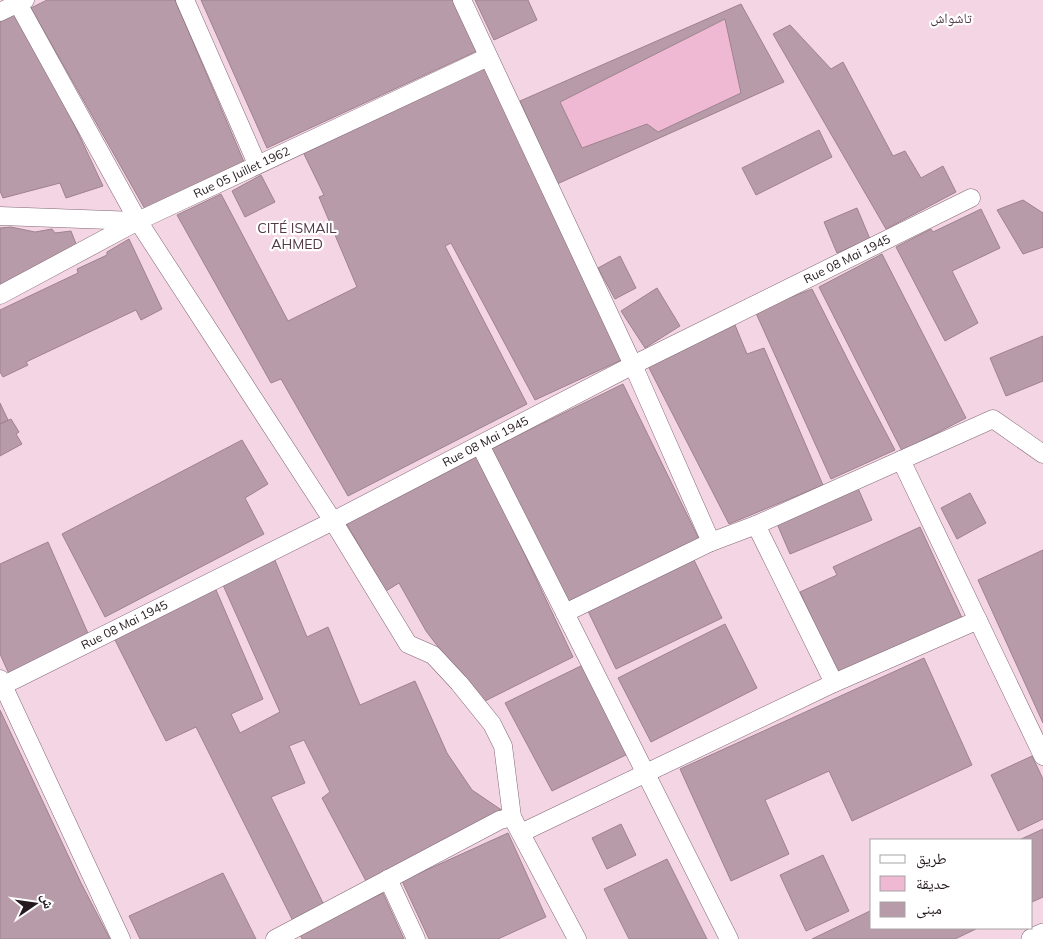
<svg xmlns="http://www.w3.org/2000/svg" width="1043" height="939" font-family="Mulish,'Noto Naskh Arabic',sans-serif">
  <rect width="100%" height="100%" fill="#f4d5e4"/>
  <!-- green -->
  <path fill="#efb9d4" d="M725,19L741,93L658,132L647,124L582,148L560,102Z"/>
  <!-- building -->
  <path fill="#b89ba9" stroke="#9e8290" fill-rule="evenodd" d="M47,0H175L244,162L145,209L31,8Z
    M201,0H455L477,51L267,148Z
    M475,0H528L537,20L494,40Z
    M741,4L784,82L557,184L520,101ZM725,19L741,93L658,132L647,124L582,148L560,102Z
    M14,12L64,103L103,186L66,198L60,183L3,198L0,191V20Z
    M790,25L831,69L843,62L893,156L905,151L921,178L943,166L956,192L886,229L773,34Z
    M482,69L486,71L628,357L535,400L451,243L445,246L527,404L348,496L281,379L271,383L177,215L221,194L288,321L357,287L319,197L324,195L302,150Z
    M819,130L832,157L756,195L742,168Z
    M261,175L275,202L245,217L232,191Z
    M1023,200L1043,213V247L1023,254L997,210Z
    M857,208L870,239L837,253L824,222Z
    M981,209L1000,248L952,271L978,323L945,341L896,247L931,229L933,232Z
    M11,227L35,232L52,229L55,233L71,231L78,249L0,289V228Z
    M129,239L162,309L141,320L136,310L26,362L28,365L3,377L0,372V310L78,273L77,269L107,255V252Z
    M882,254L966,418L902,451L819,287Z
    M620,256L636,288L615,299L598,268Z
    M657,288L680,326L645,348L621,311Z
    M812,289L855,374L895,450L831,479L755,311Z
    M735,325L747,354L764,348L823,485L729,524L648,366Z
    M1043,336V381L1006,396L990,358Z
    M623,384L700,541L565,603L488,450Z
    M0,403L8,420L0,424Z
    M11,419L19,432L16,434L22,444L0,456V424Z
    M242,440L268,484L245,498L264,534L105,617L62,534Z
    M478,455L573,657L481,703L426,631L399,583L386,591L346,523Z
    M857,486L872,520L790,554L775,519Z
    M970,493L986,523L957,539L941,508Z
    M920,527L963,620L839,677L800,592L837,575L833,567Z
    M48,542L90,638L9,674L0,654V564Z
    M1043,550V723L978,580Z
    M274,558L307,637L328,627L360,705L415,681L447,753L472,790L503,811L366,881L322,798L330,792L304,740L289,746L305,783L271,797L324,905L293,921L196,727L166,741L114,638L213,583L263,699L231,714L240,733L280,712L223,585Z
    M694,560L722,618L616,669L588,611Z
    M725,624L757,688L651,742L618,678Z
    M924,658L972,765L852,821L829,771L765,800L789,854L731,881L680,769Z
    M589,662L634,751L552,791L505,703Z
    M0,710L81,883L110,939H0Z
    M1032,756L1043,779V819L1018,831L991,775Z
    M621,824L636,855L607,869L592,838Z
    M1043,829V897L1032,902V840H1019Z
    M508,833L546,917L498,939H429L402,881Z
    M823,855L849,911L806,931L780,875Z
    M667,859L707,939H629L604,889Z
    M223,873L256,939H140L129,916Z
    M383,893L404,939H302L299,932Z
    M872,910V928H978L955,939H812Z"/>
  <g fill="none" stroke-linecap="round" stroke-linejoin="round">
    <defs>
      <g id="minor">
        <path d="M16,0L138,221L333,521L408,644L433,655L459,683L492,724L503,746L512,817L577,939"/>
        <path d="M185,0L257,164"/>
        <path d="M462,0L633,365L711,542L756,525L834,683"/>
        <path d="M0,12L25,0"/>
        <path d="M0,216L137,221"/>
        <path id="s1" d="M0,295L138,221L488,57"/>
        <path d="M480,445L565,613"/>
        <path d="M901,460L1043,756"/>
        <path d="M756,525L993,419L1043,454"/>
        <path d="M711,542L565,613L729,939"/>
        <path d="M0,679L121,939"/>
        <path id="s2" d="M0,687L333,521L633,365L971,198"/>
        <path d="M521,833L834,683L978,620"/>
        <path d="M388,879L416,939"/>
        <path d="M275,939L500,820L512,817"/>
      </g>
      <path id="tertiary" d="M1032,939L1043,934"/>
    </defs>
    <!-- minor casing -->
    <use href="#minor" stroke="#826774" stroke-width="19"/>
    <!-- tertiary casing -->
    <use href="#tertiary" stroke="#826774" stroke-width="22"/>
    <!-- minor -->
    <use href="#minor" stroke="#fff" stroke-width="18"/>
    <!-- tertiary -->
    <use href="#tertiary" stroke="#fff" stroke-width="21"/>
  </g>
  <g text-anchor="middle" stroke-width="4.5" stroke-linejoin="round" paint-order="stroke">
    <!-- street labels -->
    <g font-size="12" fill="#23191e" stroke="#fff">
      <text dy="4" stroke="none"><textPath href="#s1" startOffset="271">Rue 05 Juillet 1962</textPath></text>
      <text dy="4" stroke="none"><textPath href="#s2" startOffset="949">Rue 08 Mai 1945</textPath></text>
      <text dy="4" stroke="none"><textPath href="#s2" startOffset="544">Rue 08 Mai 1945</textPath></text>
      <text dy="4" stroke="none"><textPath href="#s2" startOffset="139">Rue 08 Mai 1945</textPath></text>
    </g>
    <!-- neighbourhood labels -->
    <g font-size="14" fill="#523a46" stroke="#fff">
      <text x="951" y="23">تاشواش</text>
      <text x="297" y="233">CITÉ ISMAIL<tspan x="297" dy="16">AHMED</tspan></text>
    </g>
  </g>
  <!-- legend -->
  <rect x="870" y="839" width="162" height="90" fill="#ffffff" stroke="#a7a3a5"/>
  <rect x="880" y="855" width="25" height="8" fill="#ffffff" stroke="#a7a3a5"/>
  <text x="916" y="864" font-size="15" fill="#23191e">طريق</text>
  <rect x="880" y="876" width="25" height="15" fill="#efb9d4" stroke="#a7a3a5"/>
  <text x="916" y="889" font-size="15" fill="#23191e">حديقة</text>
  <rect x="880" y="902" width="25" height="15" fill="#b89ba9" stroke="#a7a3a5"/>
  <text x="916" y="914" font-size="15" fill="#23191e">مبنى</text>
  <!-- north arrow -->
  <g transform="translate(35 904) rotate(77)" stroke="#ffffff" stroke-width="4" paint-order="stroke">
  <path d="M0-4L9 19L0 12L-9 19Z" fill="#23191e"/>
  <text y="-8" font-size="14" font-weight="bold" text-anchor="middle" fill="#23191e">ش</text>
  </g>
</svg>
